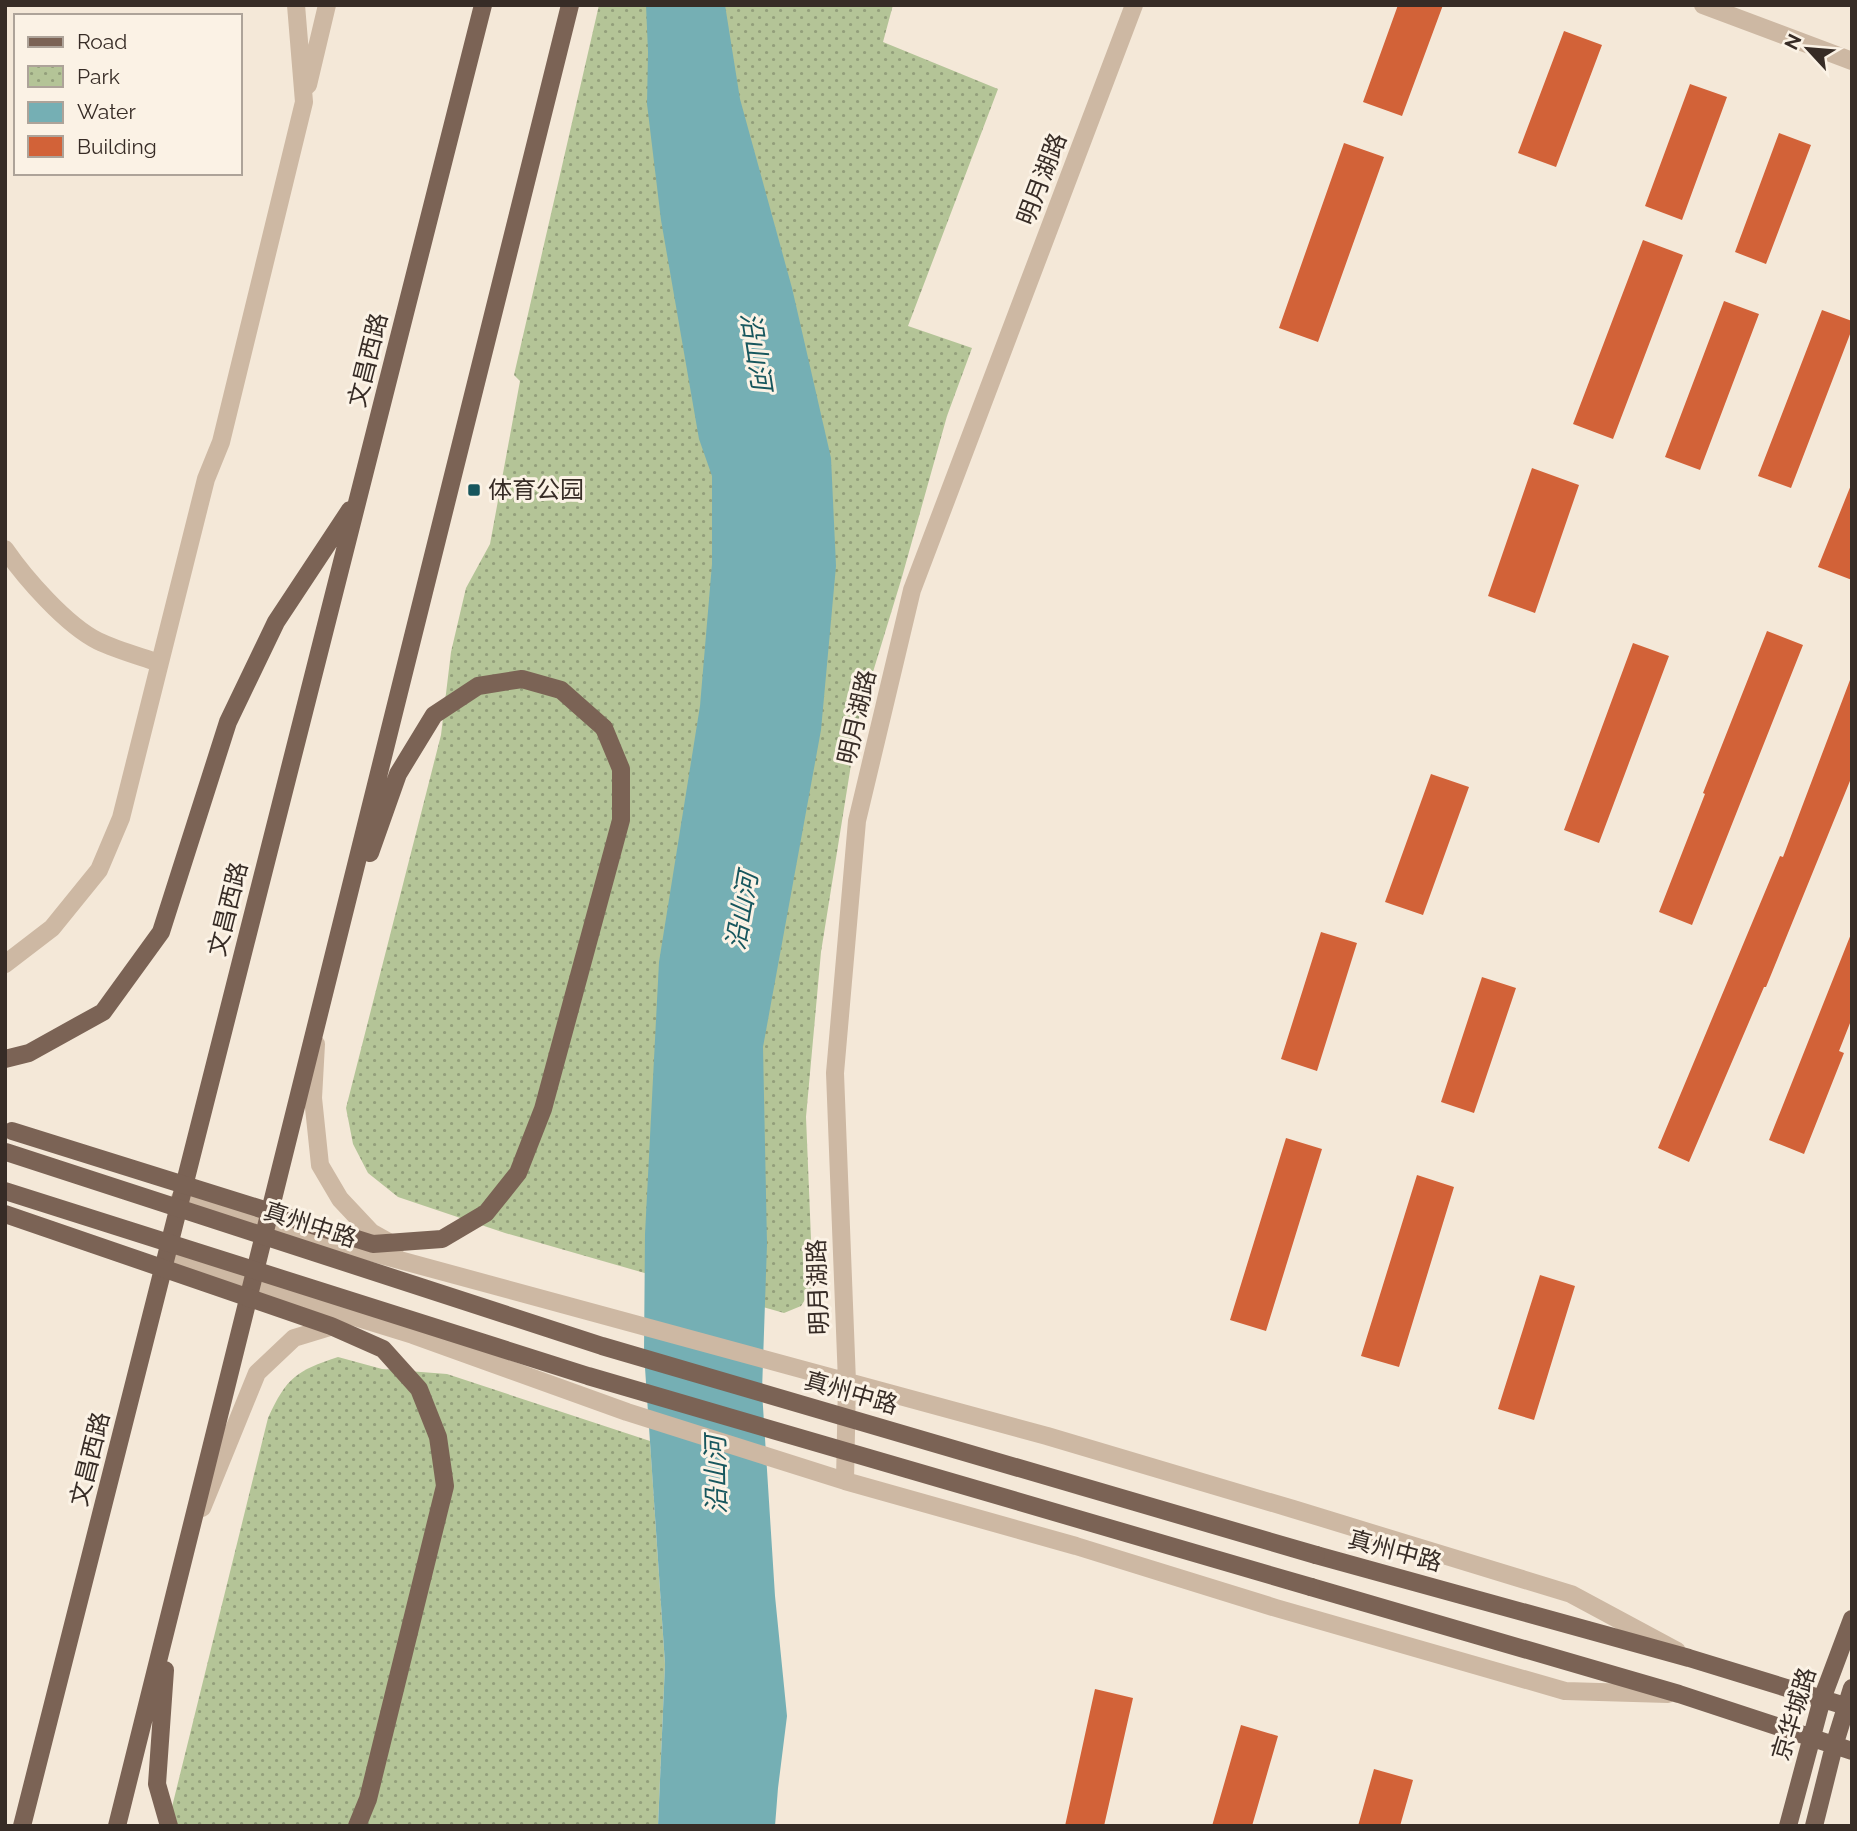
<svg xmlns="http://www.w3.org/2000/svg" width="1857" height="1831" font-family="Raleway,'Noto Sans SC',sans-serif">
  <defs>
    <pattern id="park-dots" width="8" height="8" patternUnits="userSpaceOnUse" patternTransform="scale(1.75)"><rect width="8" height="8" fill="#b4c497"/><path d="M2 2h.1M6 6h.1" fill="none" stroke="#939f7b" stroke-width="1.8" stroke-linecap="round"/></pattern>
  </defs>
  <rect width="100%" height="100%" fill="#f4e8d8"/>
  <!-- park -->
  <path fill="url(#park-dots)" d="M599,5H893L883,42L998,89L908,326L972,348L947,416L902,577L858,721L821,952L806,1117L813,1287L801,1306L784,1313L505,1233L398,1197L368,1173L353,1144L346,1108L441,735L451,652L466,588L490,544L520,381L514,375Z
    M338,1357L382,1369L447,1374L650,1441L665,1664L658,1826H162L171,1811L268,1418C287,1377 296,1371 338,1357Z"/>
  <!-- water -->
  <path fill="#75afb4" d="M646,5H725L740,99L792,288L831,458L836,566L821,730L763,1047L767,1244L762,1391L775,1596L787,1716L778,1788L775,1826H658L665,1664L644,1353L645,1234L659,962L700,706L712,564V476L699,439L661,220L647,104L648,52Z"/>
  <!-- building -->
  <path fill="#d26238" d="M1398,5H1443L1402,116L1363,102Z
    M1564,31L1602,45L1556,167L1518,153Z
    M1690,84L1727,97L1682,220L1645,206Z
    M1779,133L1811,145L1766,264L1735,252Z
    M1344,143L1384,157L1318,342L1279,328Z
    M1643,240L1683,255L1613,439L1573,424Z
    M1724,301L1759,314L1700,470L1665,457Z
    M1822,310L1852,321V329L1791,488L1758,476Z
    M1532,468L1579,485L1535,613L1488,596Z
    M1851,485L1852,486V580L1818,567Z
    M1767,631L1803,645L1692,925L1659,912L1705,794L1703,793Z
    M1633,643L1669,656L1599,843L1564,830Z
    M1850,680L1852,776L1766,987H1764L1689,1162L1658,1148L1780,856L1783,857Z
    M1431,774L1469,787L1423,915L1385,902Z
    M1321,932L1357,943L1317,1071L1281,1059Z
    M1851,934L1852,1018L1839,1051L1844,1053L1804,1154L1769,1140Z
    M1482,977L1516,988L1474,1113L1441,1102Z
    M1286,1138L1322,1149L1266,1331L1230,1320Z
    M1417,1175L1454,1187L1399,1367L1361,1356Z
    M1540,1275L1575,1286L1534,1420L1498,1409Z
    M1095,1689L1133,1698L1104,1826H1065Z
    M1241,1725L1278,1736L1252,1826H1212Z
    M1374,1769L1413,1780L1400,1826H1358Z"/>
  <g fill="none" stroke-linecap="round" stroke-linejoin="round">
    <!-- minor -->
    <path stroke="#cdb8a3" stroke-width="18" d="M1703,5L1852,61
      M308,85L327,5
      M5,549C25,578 66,625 98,641C117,650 139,656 159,663
      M5,964L52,928L99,870L121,818L206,479L221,442L304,102L296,5
      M316,1044L313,1098L320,1165L340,1199L371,1232L396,1246
      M180,1198L267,1224L1047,1436L1293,1509L1571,1594L1677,1651
      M167,1255L251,1285L413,1335L627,1412L845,1481L1076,1546L1276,1608L1565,1691L1668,1694
      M845,1481L847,1382L835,1073L857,821L912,590L1134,5
      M202,1508L257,1373L294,1338L340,1324"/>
    <!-- major -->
    <path stroke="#7b6355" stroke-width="18" d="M370,853L398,774L434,715L478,686L522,679L561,690L604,728
      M5,1059L29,1053L103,1012L161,932L228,722L276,622L350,510
      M1316,1555L1689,1658L1852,1708
      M1311,1587L1679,1694L1852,1751
      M165,1670L157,1784L169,1826
      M22,1826L483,5
      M117,1826L570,5
      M1788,1826L1822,1699L1852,1619
      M1814,1826L1834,1746L1852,1688"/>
    <!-- major-bridge -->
    <path stroke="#7b6355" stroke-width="18" d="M12,1131L373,1244L442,1239L486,1213L518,1173L543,1109L621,820V769L604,728
      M6,1152L602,1346L1316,1555
      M5,1191L588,1376L1311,1587
      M5,1214L331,1326L383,1349L419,1389L438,1437L445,1486L368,1799L357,1826"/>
  </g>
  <!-- markers -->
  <rect fill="#17565d" stroke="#fbf2e5" stroke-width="2.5" x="467" y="483" width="14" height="14" rx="3.5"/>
  <g text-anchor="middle" stroke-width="6" stroke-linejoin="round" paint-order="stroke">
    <!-- street labels -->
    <g font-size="24" fill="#372c26" stroke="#fbf2e5">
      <text transform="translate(1042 179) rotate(-69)" y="8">明月湖路</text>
      <text transform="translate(368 360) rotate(-76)" y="8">文昌西路</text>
      <text transform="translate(857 717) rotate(-77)" y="8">明月湖路</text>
      <text transform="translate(228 909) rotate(-76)" y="8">文昌西路</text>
      <text transform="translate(310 1225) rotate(18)" y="8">真州中路</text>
      <text transform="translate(818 1287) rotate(-92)" y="8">明月湖路</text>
      <text transform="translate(851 1393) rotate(16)" y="8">真州中路</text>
      <text transform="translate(90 1459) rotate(-76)" y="8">文昌西路</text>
      <text transform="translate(1395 1551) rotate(15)" y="8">真州中路</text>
      <text transform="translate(1794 1714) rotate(-73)" y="8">京华城路</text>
    </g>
    <!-- poi labels -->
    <g font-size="24" fill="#372c26" stroke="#fbf2e5" text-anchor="start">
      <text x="488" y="498">体育公园</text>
    </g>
    <!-- water labels -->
    <g font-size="26" font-style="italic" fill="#17565d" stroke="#fbf2e5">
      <text transform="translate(756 351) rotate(81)" y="9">沿山河</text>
      <text transform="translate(742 911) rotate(-80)" y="9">沿山河</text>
      <text transform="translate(716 1475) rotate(-91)" y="9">沿山河</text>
    </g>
  </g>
  <!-- border -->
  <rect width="1857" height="1831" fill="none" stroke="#372c26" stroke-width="14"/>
  <!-- legend -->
  <rect x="14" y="14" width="228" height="161" fill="#fbf2e5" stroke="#ada399" stroke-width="2"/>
  <rect x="28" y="37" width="35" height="10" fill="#7b6355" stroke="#ada399" stroke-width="2"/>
  <text x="77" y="49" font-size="21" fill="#372c26">Road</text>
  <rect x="28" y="66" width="35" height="21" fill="url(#park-dots)" stroke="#ada399" stroke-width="2"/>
  <text x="77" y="84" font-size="21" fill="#372c26">Park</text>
  <rect x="28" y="102" width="35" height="21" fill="#75afb4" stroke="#ada399" stroke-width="2"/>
  <text x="77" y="119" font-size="21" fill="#372c26">Water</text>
  <rect x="28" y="136" width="35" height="21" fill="#d26238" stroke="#ada399" stroke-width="2"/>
  <text x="77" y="154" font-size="21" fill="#372c26">Building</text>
  <!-- north arrow -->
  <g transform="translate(1808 49) rotate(296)" stroke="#fbf2e5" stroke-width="5" paint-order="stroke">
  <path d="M0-5L12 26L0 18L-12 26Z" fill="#372c26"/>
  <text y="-10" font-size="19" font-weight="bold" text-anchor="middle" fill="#372c26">N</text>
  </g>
</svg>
